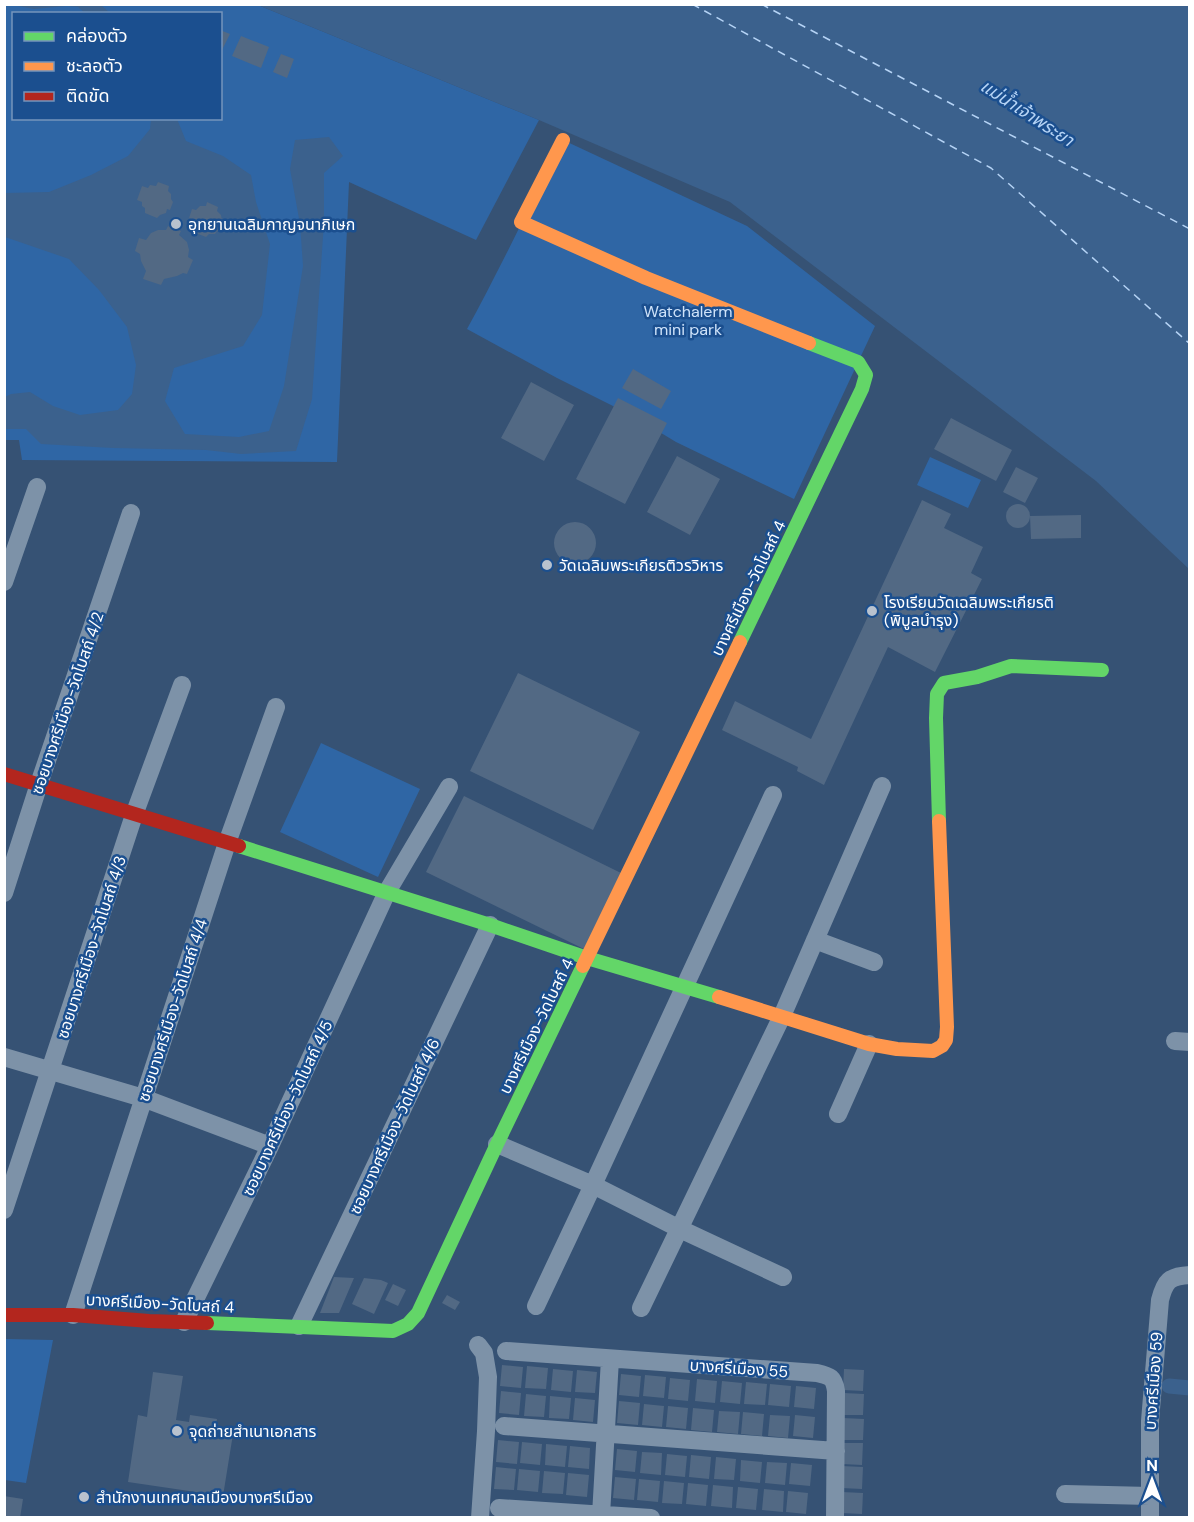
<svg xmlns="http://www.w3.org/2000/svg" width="1194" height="1522" font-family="'DM Sans','Noto Sans Thai',sans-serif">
  <rect width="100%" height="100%" fill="#365274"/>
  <!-- green -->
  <path fill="#2f66a5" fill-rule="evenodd" d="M4,5H258L539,120L476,240L349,182L337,462L22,460L19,440H5ZM14,14H220V118H14Z
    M563,140L747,226L875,326L794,499L676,442L633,416L557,378L467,329C501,267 531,203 563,140Z
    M930,457L981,480L968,508L917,485Z
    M321,743L420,789L378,877L280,832Z
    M5,1339L53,1340L26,1483L5,1480Z"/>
  <!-- water -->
  <path fill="#3b618d" d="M13,5H101L110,13H85L78,7L67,6L34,9Z
    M258,5H1189V569L1096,481L730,202L539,120Z
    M151,119H177L186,141L223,156L251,175L256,202L270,244L262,315L243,346L174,368L165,401L185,434L239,437L269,431L284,386L303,266L300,224L290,169L295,140L329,137L343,156L324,173V222L312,399L296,451L241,454L206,450L113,448L41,444L26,429H5V397L11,394L30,392L53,406L80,415L118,410L132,394L136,365L127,327L99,290L69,259L5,237L4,193L49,192L91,175L128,156L150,129Z"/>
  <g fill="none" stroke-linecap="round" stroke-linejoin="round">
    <!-- canal -->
    <path stroke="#3b618d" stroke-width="15" d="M1169,1386L1190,1388"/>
    <!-- ferry -->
    <path stroke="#b5d3f5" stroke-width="1.5" stroke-dasharray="8 6" stroke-linecap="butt" d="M692,4L991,168L1190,344
      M761,4L1190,229"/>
  </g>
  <!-- building -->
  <path fill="#526984" d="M220,30L230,34L220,54Z
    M241,36L269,47L261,68L232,56Z
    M281,54L294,59L287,78L273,72Z
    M158,182L169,186L168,191L171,194V199L173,202L170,210L167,209L166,213L160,215L157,218L145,213V208L142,206V202L137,200L142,186L148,188L150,185L156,186Z
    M207,202L218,207L217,211L221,215L222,221L226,223L222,232L217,231L215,234H209L206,237L193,232L194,227L192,224V219L189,218L192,209L196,210L200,206H206Z
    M168,226L181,231L179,235L187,242L189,250L188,257L193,260L187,274L183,273L177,276L164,279L161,285L143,279L146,271L141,261L140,254L135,251L139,238L146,240L151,233L158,230H166Z
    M633,369L671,391L661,409L622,388Z
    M531,382L574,405L544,461L501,438Z
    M618,398L667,423L625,504L576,479Z
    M951,418L1012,450L996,481L934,449Z
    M677,456L720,479L690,535L647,512Z
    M1016,467L1038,478L1025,503L1003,492Z
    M922,500L951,514L944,528L983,547L971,573L982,579L935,672L888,647L824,785L797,771L798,767L722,730L735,701L811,739Z
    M1006 516a12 12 0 1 1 24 0a12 12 0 1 1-24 0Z
    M1081,515V538L1031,539L1030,516Z
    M554 543a21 21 0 1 1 42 0a21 21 0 1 1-42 0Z
    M518,673L640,732L593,830L470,771Z
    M464,796L621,873L584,949L426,872Z
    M334,1277L354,1278L339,1313H320Z
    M364,1278L381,1280L388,1283L374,1314L352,1304Z
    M393,1284L406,1290L398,1306L385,1300Z
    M447,1295L460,1302L455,1310L442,1303Z
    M502,1365L523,1367L521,1388L500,1386Z
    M527,1366L548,1368L546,1389L525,1388Z
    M553,1369L573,1371L571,1392L551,1390Z
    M844,1369L864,1370L863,1391L843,1390Z
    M577,1370L597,1372L595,1393L575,1392Z
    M153,1372L183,1376L176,1420L189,1422L190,1415L217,1419L214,1438L221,1439L222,1432L233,1434L223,1496L128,1482L138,1415L147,1417Z
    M621,1374L641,1376L639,1397L619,1395Z
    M645,1375L666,1377L664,1398L643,1396Z
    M670,1378L690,1380L688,1401L668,1399Z
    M697,1379L717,1381L715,1403L695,1401Z
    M722,1381L742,1383L740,1404L720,1402Z
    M746,1382L767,1384L765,1405L744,1404Z
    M770,1384L791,1386L789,1407L768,1405Z
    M796,1386L816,1388L814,1409L794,1407Z
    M501,1391L521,1393L519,1415L499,1413Z
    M844,1393L864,1394L863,1415H843Z
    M526,1394L546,1396L544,1417L524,1416Z
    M550,1396L571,1398L569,1419L549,1418Z
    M575,1398L595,1400L593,1422L573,1420Z
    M619,1401L640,1403L638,1425L617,1423Z
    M644,1404L664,1406L662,1427L642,1425Z
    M668,1406L688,1408L686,1429L666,1427Z
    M693,1408L714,1410L712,1432L691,1430Z
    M719,1411L740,1412L738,1434L717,1432Z
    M743,1412L764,1414L762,1436L741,1434Z
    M770,1415L790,1416L788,1438L768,1436Z
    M795,1415L815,1417L813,1438L793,1436Z
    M843,1418L864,1419L863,1440H843Z
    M498,1440L519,1442L517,1464L496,1462Z
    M522,1442L542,1444L540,1465L520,1463Z
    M843,1443H863L862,1465L842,1464Z
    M546,1444L567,1446L565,1467L545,1465Z
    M570,1446L590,1448L589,1469L568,1467Z
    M617,1449L637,1451L635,1472L615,1470Z
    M642,1452L662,1453L661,1475L640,1473Z
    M667,1454L687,1456L685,1477L665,1475Z
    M691,1455L711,1457L709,1479L689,1477Z
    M716,1457L736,1459L734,1480L714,1479Z
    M741,1460L762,1462L760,1483L740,1481Z
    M767,1462L787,1463L785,1485L765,1483Z
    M791,1463L812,1465L810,1486L789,1484Z
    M842,1466L863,1467L862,1489L841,1488Z
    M496,1467L516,1469L514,1490L494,1489Z
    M519,1469L540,1471L538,1492L517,1490Z
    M544,1471L565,1473L563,1494L542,1493Z
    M568,1473L589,1475L587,1497L566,1495Z
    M615,1477L636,1479L634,1500L613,1498Z
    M639,1479L660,1481L658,1502L637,1500Z
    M664,1481L684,1483L682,1504L662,1503Z
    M688,1483L708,1485L706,1506L686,1504Z
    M713,1485L733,1487L732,1508L711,1506Z
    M738,1487L758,1489L756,1510L736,1508Z
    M764,1489L784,1491L783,1512L762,1510Z
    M788,1491L808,1493L806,1514L786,1512Z
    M842,1492L863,1493L862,1514L842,1513Z
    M4,1496L23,1499L20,1518H4Z"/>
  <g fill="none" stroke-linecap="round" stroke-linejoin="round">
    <!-- street -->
    <path stroke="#7d92a8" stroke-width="18" d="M4,582L37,487
      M4,893L39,784L131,513
      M815,940L874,962
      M1175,1041L1190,1042
      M4,1057L143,1098L270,1146
      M838,1114L869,1044
      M497,1144L593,1185L680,1229L783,1277
      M4,1210L134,815L182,685
      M536,1306L593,1185L773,795
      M641,1308L782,1016L882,786
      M73,1315L227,843L276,707
      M184,1322L270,1146L387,892L449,787
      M299,1326L490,925
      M478,1345L484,1353L488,1377L486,1431L480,1518
      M506,1351L817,1373C830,1376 834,1377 836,1391L835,1518
      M504,1426L836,1451
      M1065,1494L1150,1496
      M499,1508L651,1518
      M601,1515L610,1359
      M1150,1518V1421L1160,1300C1165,1281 1169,1276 1190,1275"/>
    <!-- fast -->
    <path stroke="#63d668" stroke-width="14" d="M740,642L862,389L866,375L858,362L809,343
      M939,821L936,718L937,694L944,683L977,677L1011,666L1102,670
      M239,846L490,925L587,958L719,997
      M207,1323L393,1331L408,1324L418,1313L497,1144L583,966"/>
    <!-- slow -->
    <path stroke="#ff974d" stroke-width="14" d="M563,140L521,222L646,278L809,343
      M583,966L740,642
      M719,997L869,1044L897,1049L933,1051L942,1046L946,1040L947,1027L939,821"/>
    <!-- jam -->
    <path stroke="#b3261e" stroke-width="14" d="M4,774L239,846
      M4,1315H73L149,1321L207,1323"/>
  </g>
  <!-- markers -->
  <g fill="#b9c2ce" stroke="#1b4f8f" stroke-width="2">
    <circle cx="176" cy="224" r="6"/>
    <circle cx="547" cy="565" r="6"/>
    <circle cx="872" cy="611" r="6"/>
    <circle cx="177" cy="1431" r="6"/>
    <circle cx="84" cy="1497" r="6"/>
  </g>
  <g text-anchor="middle" stroke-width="5" stroke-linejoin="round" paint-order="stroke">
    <!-- poi labels -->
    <g font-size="16" fill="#fff" stroke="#1b4f8f" text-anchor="start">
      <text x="188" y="230">อุทยานเฉลิมกาญจนาภิเษก</text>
      <text x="559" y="571">วัดเฉลิมพระเกียรติวรวิหาร</text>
      <text x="884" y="608">โรงเรียนวัดเฉลิมพระเกียรติ<tspan x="884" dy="18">(พิบูลบำรุง)</tspan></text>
      <text x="189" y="1437">จุดถ่ายสำเนาเอกสาร</text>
      <text x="96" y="1503">สำนักงานเทศบาลเมืองบางศรีเมือง</text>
    </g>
    <!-- park labels -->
    <g font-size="16" fill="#cfe3fa" stroke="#1b4f8f">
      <text x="688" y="317">Watchalerm<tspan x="688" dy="18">mini park</tspan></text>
    </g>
    <!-- street labels -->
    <g font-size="16" fill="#fff" stroke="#1b4f8f">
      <text transform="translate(748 588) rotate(-64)" y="6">บางศรีเมือง-วัดโบสถ์ 4</text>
      <text transform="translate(67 703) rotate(-71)" y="6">ซอยบางศรีเมือง-วัดโบสถ์ 4/2</text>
      <text transform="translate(91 947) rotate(-72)" y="6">ซอยบางศรีเมือง-วัดโบสถ์ 4/3</text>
      <text transform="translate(172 1010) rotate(-72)" y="6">ซอยบางศรีเมือง-วัดโบสถ์ 4/4</text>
      <text transform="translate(536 1026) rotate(-64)" y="6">บางศรีเมือง-วัดโบสถ์ 4</text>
      <text transform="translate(287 1108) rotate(-65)" y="6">ซอยบางศรีเมือง-วัดโบสถ์ 4/5</text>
      <text transform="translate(394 1126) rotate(-65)" y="6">ซอยบางศรีเมือง-วัดโบสถ์ 4/6</text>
      <text transform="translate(160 1303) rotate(3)" y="6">บางศรีเมือง-วัดโบสถ์ 4</text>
      <text transform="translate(739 1368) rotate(4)" y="6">บางศรีเมือง 55</text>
      <text transform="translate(1153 1381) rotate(-86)" y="6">บางศรีเมือง 59</text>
    </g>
    <!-- water labels -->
    <g font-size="18" font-style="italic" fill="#b5d3f5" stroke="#1b4f8f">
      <text transform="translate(1027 113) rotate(33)" y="6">แม่น้ำเจ้าพระยา</text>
    </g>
  </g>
  <!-- border -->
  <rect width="1194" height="1522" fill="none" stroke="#ffffff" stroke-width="12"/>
  <!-- legend -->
  <rect x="12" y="12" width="210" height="108" fill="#1b4f8f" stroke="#7695bc" stroke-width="1.5"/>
  <rect x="24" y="32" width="30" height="9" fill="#63d668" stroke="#7695bc" stroke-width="1.5"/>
  <text x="66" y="42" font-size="18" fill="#ffffff">คล่องตัว</text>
  <rect x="24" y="62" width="30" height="9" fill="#ff974d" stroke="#7695bc" stroke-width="1.5"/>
  <text x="66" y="72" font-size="18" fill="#ffffff">ชะลอตัว</text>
  <rect x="24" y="92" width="30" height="9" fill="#b3261e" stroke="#7695bc" stroke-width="1.5"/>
  <text x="66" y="102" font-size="18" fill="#ffffff">ติดขัด</text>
  <!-- north arrow -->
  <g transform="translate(1152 1480)" stroke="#1b4f8f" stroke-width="4.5" paint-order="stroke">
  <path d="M0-4.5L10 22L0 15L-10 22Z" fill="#ffffff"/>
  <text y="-9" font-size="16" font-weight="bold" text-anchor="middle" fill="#ffffff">N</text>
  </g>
</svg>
